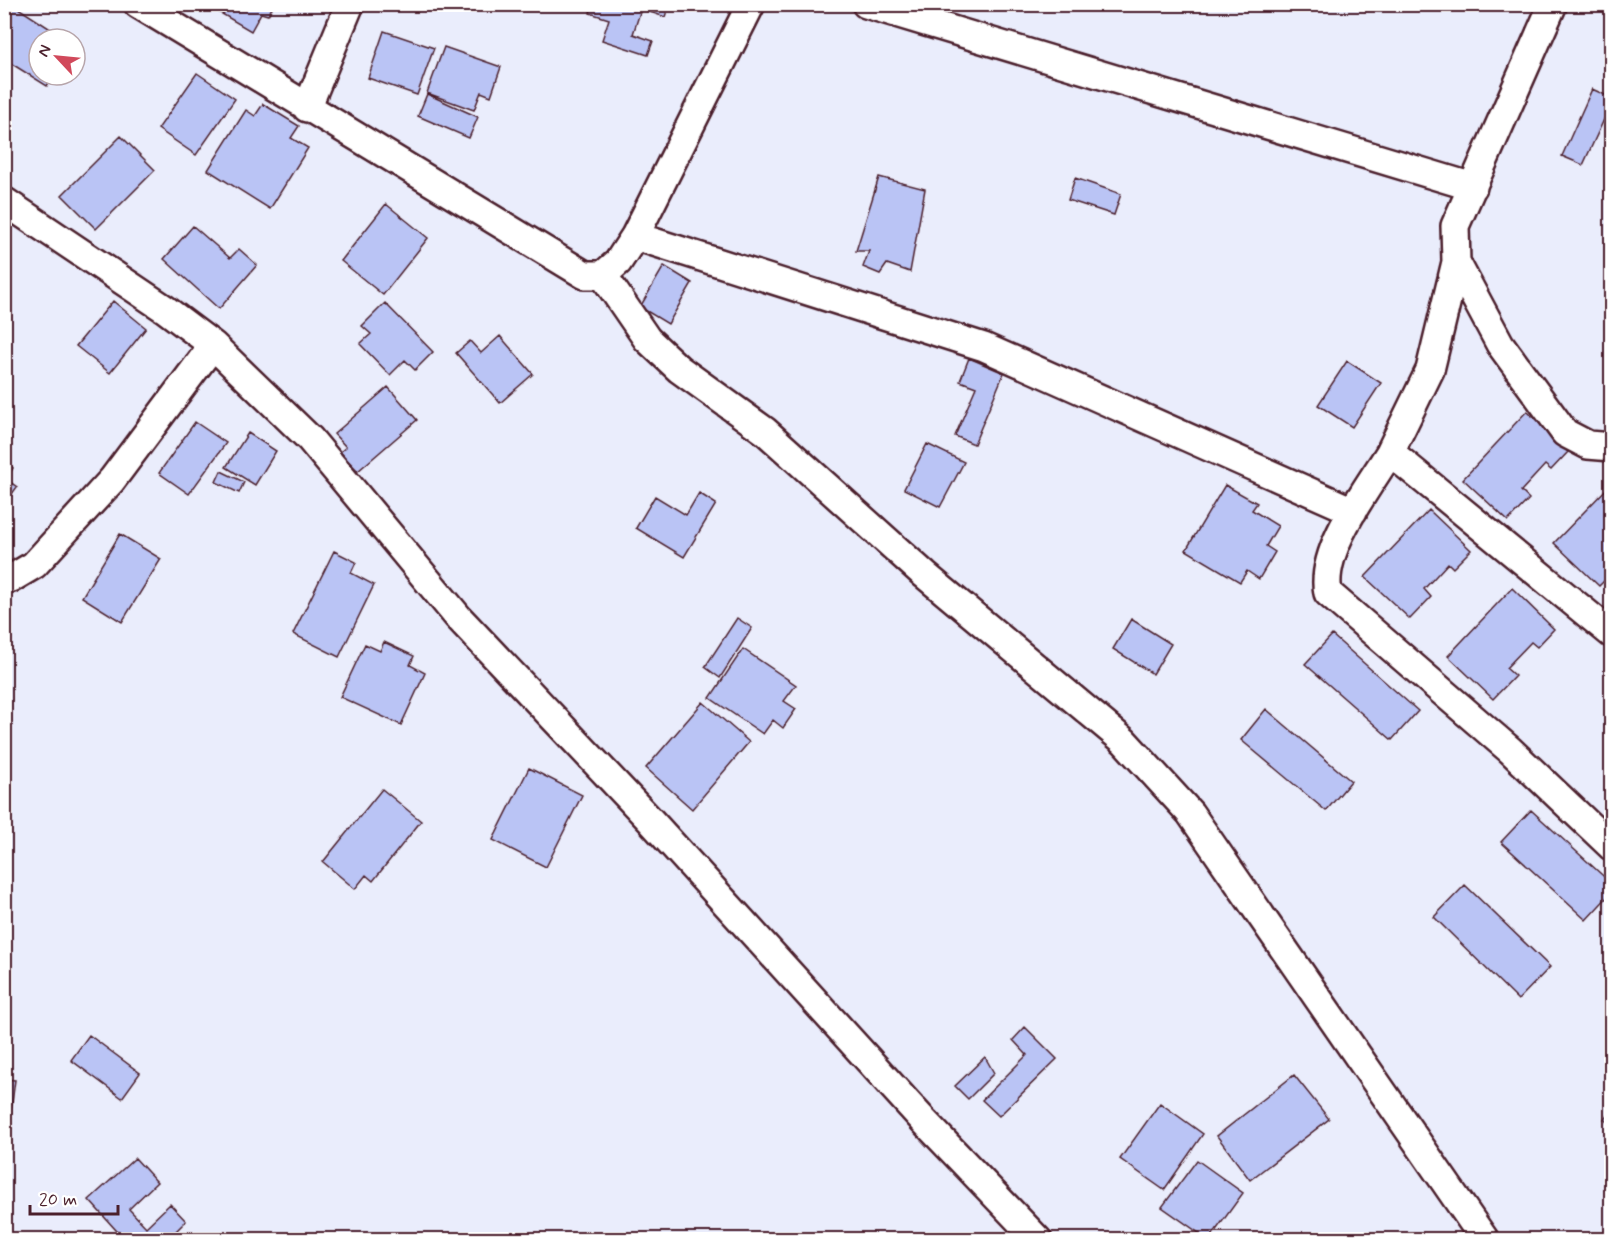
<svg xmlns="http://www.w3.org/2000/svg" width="1616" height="1244" font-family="Mynerve,sans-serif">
  <rect width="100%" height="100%" fill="#eaedfc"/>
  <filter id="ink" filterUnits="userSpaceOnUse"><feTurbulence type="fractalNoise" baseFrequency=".0167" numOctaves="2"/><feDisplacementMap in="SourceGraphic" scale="12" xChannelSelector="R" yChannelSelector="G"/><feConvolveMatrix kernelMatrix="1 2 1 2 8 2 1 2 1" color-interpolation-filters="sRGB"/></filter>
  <g filter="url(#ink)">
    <!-- building -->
    <path fill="#bac4f5" stroke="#4a1f2b" stroke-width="1.5" d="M4,4H12L66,39H39V75H53L47,86L4,59Z
      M205,4H274L268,15L261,13L251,31Z
      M592,4H669L665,17L641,9L633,34L653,41L648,55L602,40L609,19L590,13Z
      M384,31L434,48L417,95L368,78Z
      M444,47L501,67L491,96L481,92L474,110L427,93Z
      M197,73L235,99L196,155L158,129Z
      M1592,89L1612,98V102L1583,165L1562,156Z
      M427,94L478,117L469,138L418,116Z
      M263,104L299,126L291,138L308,148L270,209L208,170L246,110L255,116Z
      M121,136L155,170L96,229L62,195Z
      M879,177L925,189L910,272L887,264L880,274L863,267L869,251H856Z
      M1075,178L1121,194L1114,215L1068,200Z
      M386,204L428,238L383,295L341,261Z
      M193,226L230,258L239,249L257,265L219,309L164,259Z
      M664,266L692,283L668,324L640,307Z
      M113,301L146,328L110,373L76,346Z
      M385,303L433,352L415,370L405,360L390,375L360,344L371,334L362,326Z
      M500,336L533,374L500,403L456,353L470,341L481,353Z
      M969,358L1004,373L974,444L955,436L976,387L960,381Z
      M1347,361L1381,383L1352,427L1318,405Z
      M388,387L417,420L358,471L340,452L346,447L334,434Z
      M1527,411L1568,452L1551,470L1545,465L1521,491L1529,499L1508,521L1463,479Z
      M195,422L226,443L189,494L159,473Z
      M248,433L276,451L255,485L226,467Z
      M927,444L964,462L940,507L904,489Z
      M4,461L13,468L6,479L17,487L4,505Z
      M221,471L244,482L239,493L216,482Z
      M1612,483V573L1599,586L1554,543Z
      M1225,485L1257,503L1252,510L1278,526L1266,546L1275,552L1259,579L1247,571L1240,582L1186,550Z
      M699,493L716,504L684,557L636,528L655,496L686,515Z
      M1429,510L1471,550L1453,568L1448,563L1424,589L1431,597L1410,619L1365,577Z
      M120,534L161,559L122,622L82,597Z
      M334,551L356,562L351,573L374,585L339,657L293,634Z
      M1512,588L1554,629L1537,647L1531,642L1506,668L1515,676L1493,699L1448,656Z
      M737,618L752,628L720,678L705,667Z
      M1131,619L1171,644L1153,674L1113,649Z
      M1332,635L1418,711L1392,740L1305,664Z
      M384,642L414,656L410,665L425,673L401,725L340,697L365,644L380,651Z
      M743,649L796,685L784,701L796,709L783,728L773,720L763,734L710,698Z
      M703,702L749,742L692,809L646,768Z
      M1266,709L1351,781L1326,811L1241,740Z
      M529,768L582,795L546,867L493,840Z
      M382,789L421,821L373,881L366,875L355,889L323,862Z
      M1531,810L1612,884V892L1586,920L1501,842Z
      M1465,885L1550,967L1518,1000L1434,917Z
      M1025,1027L1057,1059L999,1116L982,1100L1027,1055L1013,1040Z
      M89,1035L140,1073L122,1098L71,1060Z
      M985,1057L994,1073L968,1099L955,1086Z
      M1294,1075L1329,1119L1250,1180L1217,1136Z
      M4,1079L15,1080L4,1164Z
      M1160,1103L1203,1134L1164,1190L1120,1159Z
      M1612,1111V1127L1604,1119Z
      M135,1158L157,1182L129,1209L146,1227L170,1204L186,1221L167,1240H125L89,1200Z
      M1197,1160L1243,1193L1209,1240L1162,1207Z"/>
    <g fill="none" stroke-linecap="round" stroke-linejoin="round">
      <defs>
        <path id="street" d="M138,4L585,275H603L618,262L635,236L751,4
          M866,4L1473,187
          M1553,4L1455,226L1456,262L1430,370L1390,452L1612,634
          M307,108L350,4
          M4,201L165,309L213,345L310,439L458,617L651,821L924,1121L1038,1240
          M635,236L984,347L1353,511
          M1456,262L1500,344L1565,433L1588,445L1612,447
          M603,275L647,339L679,369L765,431L925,575L1124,741L1190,813L1485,1240
          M1390,452C1368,488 1319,550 1328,593L1510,750L1612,847
          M4,577L12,578L34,565L112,480L213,345"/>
      </defs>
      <!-- street casing -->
      <use href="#street" stroke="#4a1f2b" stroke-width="32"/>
      <!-- street -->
      <use href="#street" stroke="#fff" stroke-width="27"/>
    </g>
  </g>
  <!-- margin -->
  <rect width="1616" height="1244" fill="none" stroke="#fff" stroke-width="24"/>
  <rect x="12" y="12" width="1592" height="1220" fill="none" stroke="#4a1f2b" stroke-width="2" filter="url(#ink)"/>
  <!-- north arrow -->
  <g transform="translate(57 57) rotate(296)"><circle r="28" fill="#ffffff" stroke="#b7a5aa" stroke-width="1.5"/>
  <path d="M0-4.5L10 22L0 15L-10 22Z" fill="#d1495b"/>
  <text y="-9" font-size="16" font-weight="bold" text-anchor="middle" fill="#4a1f2b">N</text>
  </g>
  <!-- scale -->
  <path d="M30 1205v9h88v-9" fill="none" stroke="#4a1f2b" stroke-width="3"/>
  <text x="39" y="1205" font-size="18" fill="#4a1f2b" stroke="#ffffff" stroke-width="4.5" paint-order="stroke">20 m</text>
</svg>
